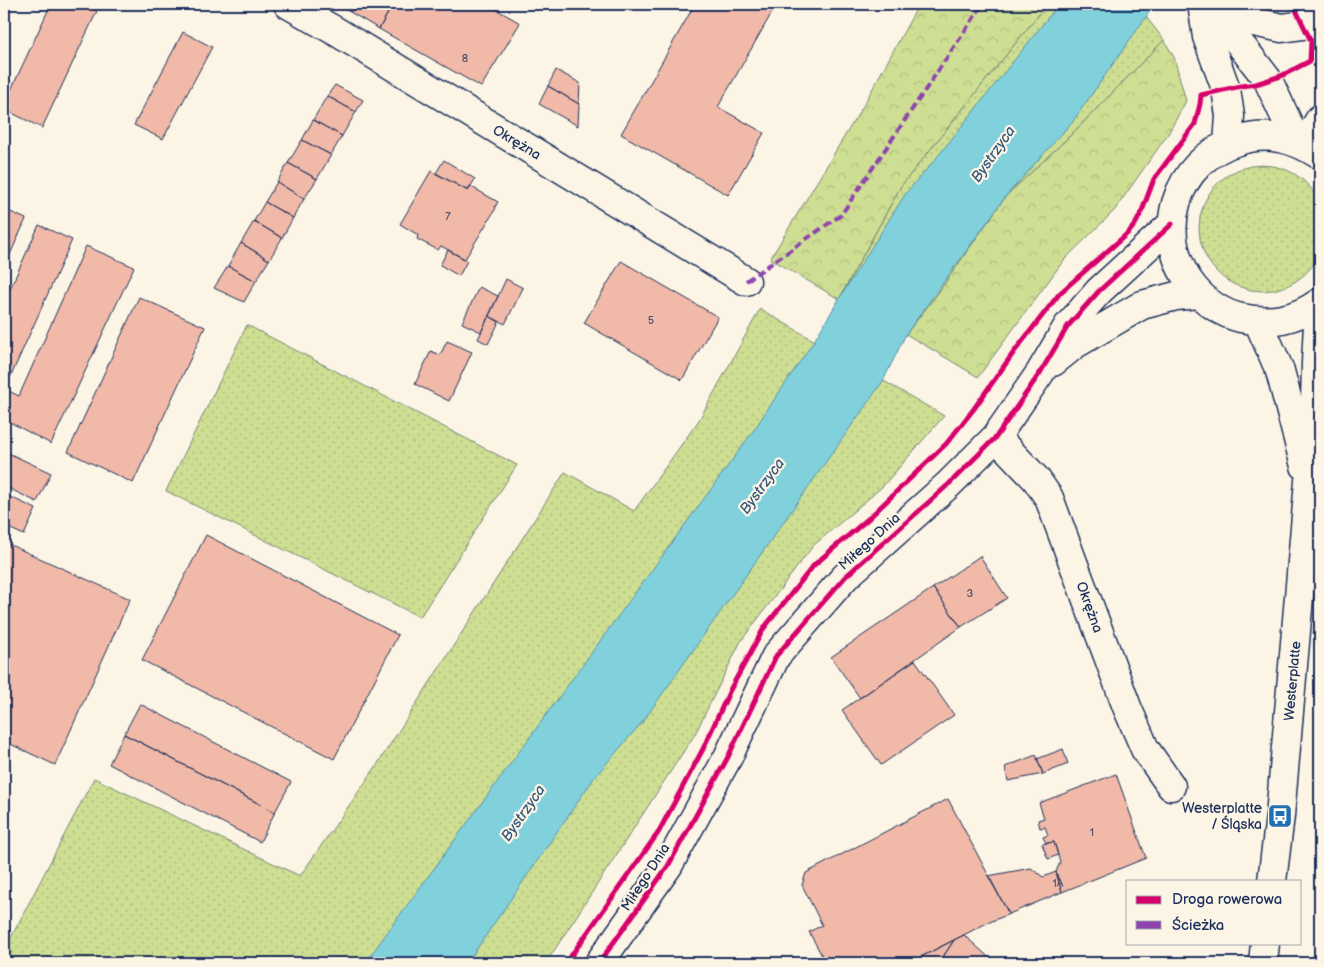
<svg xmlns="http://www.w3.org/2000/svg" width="1324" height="967" font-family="'Balsamiq Sans',sans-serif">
  <defs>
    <pattern id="grass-dots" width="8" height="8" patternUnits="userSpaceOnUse" patternTransform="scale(1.25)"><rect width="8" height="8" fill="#cede92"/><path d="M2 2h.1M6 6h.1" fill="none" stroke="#b0bf80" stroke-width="1.8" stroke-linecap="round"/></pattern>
    <pattern id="forest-crowns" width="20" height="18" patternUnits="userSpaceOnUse" patternTransform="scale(1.25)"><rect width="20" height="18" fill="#cede92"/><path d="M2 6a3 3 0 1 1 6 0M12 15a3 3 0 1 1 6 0" fill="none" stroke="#b0bf80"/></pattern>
  </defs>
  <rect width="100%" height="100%" fill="#fcf5e5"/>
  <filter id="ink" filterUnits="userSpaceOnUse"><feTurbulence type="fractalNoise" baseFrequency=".02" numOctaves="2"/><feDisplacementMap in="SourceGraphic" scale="10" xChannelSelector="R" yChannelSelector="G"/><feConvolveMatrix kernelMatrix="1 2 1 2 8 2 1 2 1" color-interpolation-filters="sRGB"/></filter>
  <g filter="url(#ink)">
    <!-- grass -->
    <path fill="url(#grass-dots)" stroke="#748678" d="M1047,4H1136L1164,40L1072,134L1006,196L938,293L906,334L839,299L901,186Z
      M1199 228a63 63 0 1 1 126 0a63 63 0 1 1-126 0Z
      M760,309L944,416L883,486L813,546L741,641L695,734L546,963H4V951L94,778L300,876L375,768L565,472L634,511L699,420Z
      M247,325L517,465L420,617L166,491Z"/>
    <!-- forest -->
    <path fill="url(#forest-crowns)" stroke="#748678" d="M919,4H1047L901,186L839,299L770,259L863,106Z
      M1164,40L1174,57L1186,101L1168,134L1114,211L1064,260L978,377L906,334L938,293L1006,196L1072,134Z"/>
    <!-- water -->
    <path fill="#81d1dd" stroke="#5890aa" d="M1059,4H1155L1073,121L1006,196L906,334L883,381L644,720L594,778L467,963H365L749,437L814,341L839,299L906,193L934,161Z"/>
    <!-- building -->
    <path fill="#f1b9a7" stroke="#1b2f5e" d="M51,4H82L97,11L42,128L4,109V105Z
      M335,4H359L350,12Z
      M359,4H393L379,29L350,12Z
      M393,4H487L520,23L481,87L379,29Z
      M695,4H766L774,9L718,107L764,133L728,195L621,134Z
      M183,32L212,47L163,139L134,125Z
      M556,70L580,83L579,104L548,86Z
      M335,85L363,100L356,112L327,96Z
      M548,86L579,104L578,126L539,104Z
      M327,96L356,112L342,136L313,120Z
      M313,120L342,136L331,155L302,140Z
      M302,140L331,155L317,179L288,163Z
      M444,160L475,179L468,191L436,173Z
      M288,163L317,179L304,199L277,182Z
      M431,171L468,191L470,186L498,202L495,207L496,208L465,259L441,246L438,250L417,239L418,235L400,224Z
      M277,182L304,199L293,218L265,202Z
      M265,202L293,218L282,238L254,221Z
      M4,209L26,219L4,268Z
      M254,221L282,238L269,260L241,243Z
      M39,225L72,240L5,389L19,396L86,246L134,267L51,444L4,419V302Z
      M241,243L269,260L256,281L228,266Z
      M448,250L467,261L459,276L440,265Z
      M621,261L718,317L682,380L584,323Z
      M228,266L256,281L244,302L214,288Z
      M506,279L523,288L505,324L489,316Z
      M479,287L498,296L481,332L462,323Z
      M139,297L205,327L133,483L68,452Z
      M489,316L499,322L488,344L478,339Z
      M447,341L472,352L449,401L415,384L431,351L440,355Z
      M4,451L51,473L37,502L4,486Z
      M4,494L36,509L24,535L4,526Z
      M206,535L398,635L334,759L142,660Z
      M4,542L130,599L55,765L4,741Z
      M980,556L1007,598L961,627L933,588Z
      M933,588L961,627L860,698L831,657Z
      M915,660L954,715L881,765L842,710Z
      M140,704L291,782L275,812L124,734Z
      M124,734L275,812L260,842L109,764Z
      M1063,749L1068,764L1043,774L1037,759Z
      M1036,755L1043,774L1008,781L1005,767Z
      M1116,774L1146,858L1062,892L1056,872L1060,862L1054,842L1046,843L1043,837L1048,835L1045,827L1040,828L1038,820L1044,818L1039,803Z
      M948,799L1009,914L985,924L909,963H826L809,932L822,925L802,885L806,873Z
      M1054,842L1058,855L1048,859L1042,844Z
      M1031,868L1043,877L1056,872L1062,892L1009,914L988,876Z
      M964,935L995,963H939L954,940Z
      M954,940L939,963H909Z"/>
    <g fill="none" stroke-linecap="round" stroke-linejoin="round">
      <defs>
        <path id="minor" d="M288,4L337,32L746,281
          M1202,4L1207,37L1226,89L1230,116L1228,144
          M1203,4L1236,39L1268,80L1287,121L1295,142
          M1210,6L1254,22L1282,28L1303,25L1320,17
          M1304,145L1320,119
          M1320,155C1307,147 1294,140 1279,138C1265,135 1250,137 1238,141C1174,160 1152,237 1194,288C1206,302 1223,314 1241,318C1271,324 1295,320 1320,302
          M1258,321L1280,371L1305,466
          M1053,362L1074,345L1142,305L1176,296L1199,294
          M996,437L1036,479L1049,498L1127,707L1145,749L1171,786
          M1272,881L1280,816L1309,481L1314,443L1316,363L1319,303
          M599,963L668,866L728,757L776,656L845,577L949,484L996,437L1040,373L1068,326L1099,291L1172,224
          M1263,963L1265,943"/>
      </defs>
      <!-- minor casing -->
      <use href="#minor" stroke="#1b2f5e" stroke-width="31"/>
      <!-- minor -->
      <use href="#minor" stroke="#fcf5e5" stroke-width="28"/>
      <!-- quiet -->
      <path stroke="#8e44ad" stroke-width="4" stroke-dasharray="8 4" stroke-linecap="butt" d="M746,281L841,215L983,4"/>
      <defs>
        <path id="cycleway" d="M566,963L658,833L703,749L730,690L764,628L814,565L869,518L946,444L973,410L1014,352L1060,293L1129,232L1136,223L1142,211L1154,179L1195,124L1200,104L1201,95L1241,86L1256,84L1281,76L1310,61L1311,41L1293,4
          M599,963L668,866L728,757L776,656L845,577L949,484L996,437L1040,373L1068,326L1099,291L1172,224"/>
      </defs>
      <!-- cycleway casing -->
      <use href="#cycleway" stroke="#fcf5e5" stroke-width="8"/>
      <!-- cycleway -->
      <use href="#cycleway" stroke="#d6006c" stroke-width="5"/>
    </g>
  </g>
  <!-- icons -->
  <defs>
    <symbol id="bus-square" viewBox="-11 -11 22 22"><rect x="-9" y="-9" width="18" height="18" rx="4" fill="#1f6fb2" stroke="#fcf5e5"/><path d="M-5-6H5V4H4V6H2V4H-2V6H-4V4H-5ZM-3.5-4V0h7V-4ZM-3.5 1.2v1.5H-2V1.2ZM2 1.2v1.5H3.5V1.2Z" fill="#fff"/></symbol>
  </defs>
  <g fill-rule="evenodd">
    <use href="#bus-square" x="1266" y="802" width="28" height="28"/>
  </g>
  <g text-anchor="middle" stroke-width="4.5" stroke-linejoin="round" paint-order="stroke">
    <!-- number labels -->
    <g font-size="11" fill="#505270">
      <text x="465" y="62">8</text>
      <text x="448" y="220">7</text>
      <text x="651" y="324">5</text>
      <text x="970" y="597">3</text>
      <text x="1092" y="836">1</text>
      <text x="1058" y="887">1A</text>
    </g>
    <!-- street labels -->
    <g font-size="14" fill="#1b2f5e" stroke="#fcf5e5">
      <text transform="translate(517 142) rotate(31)" y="5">Okrężna</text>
      <text transform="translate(869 541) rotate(-42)" y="5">Miłego Dnia</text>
      <text transform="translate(1090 607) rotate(70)" y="5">Okrężna</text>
      <text transform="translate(1292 681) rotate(-85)" y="5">Westerplatte</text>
      <text transform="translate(645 877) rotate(-57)" y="5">Miłego Dnia</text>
    </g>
    <!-- poi labels -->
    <g font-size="14" fill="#1b2f5e" stroke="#fcf5e5" text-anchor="end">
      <text x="1262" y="813">Westerplatte<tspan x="1262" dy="16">/ Śląska</tspan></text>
    </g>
    <!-- water labels -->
    <g font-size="15" font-style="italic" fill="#34587e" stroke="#fcf5e5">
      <text transform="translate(993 154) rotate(-55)" y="5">Bystrzyca</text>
      <text transform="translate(762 486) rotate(-54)" y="5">Bystrzyca</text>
      <text transform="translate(523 813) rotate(-55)" y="5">Bystrzyca</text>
    </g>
  </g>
  <!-- margin -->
  <rect width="1324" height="967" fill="none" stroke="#fcf5e5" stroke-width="20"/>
  <rect x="10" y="10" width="1304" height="947" fill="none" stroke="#1b2f5e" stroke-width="2" filter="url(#ink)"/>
  <!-- legend -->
  <rect x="1126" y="880" width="175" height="65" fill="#fcf5e5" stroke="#a2a6af"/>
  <rect x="1136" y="896" width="25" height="8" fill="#d6006c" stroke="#a2a6af"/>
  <text x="1172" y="904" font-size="15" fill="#1b2f5e">Droga rowerowa</text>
  <rect x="1136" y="921" width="25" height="8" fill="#8e44ad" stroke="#a2a6af"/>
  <text x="1172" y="930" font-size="15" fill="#1b2f5e">Ścieżka</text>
</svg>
